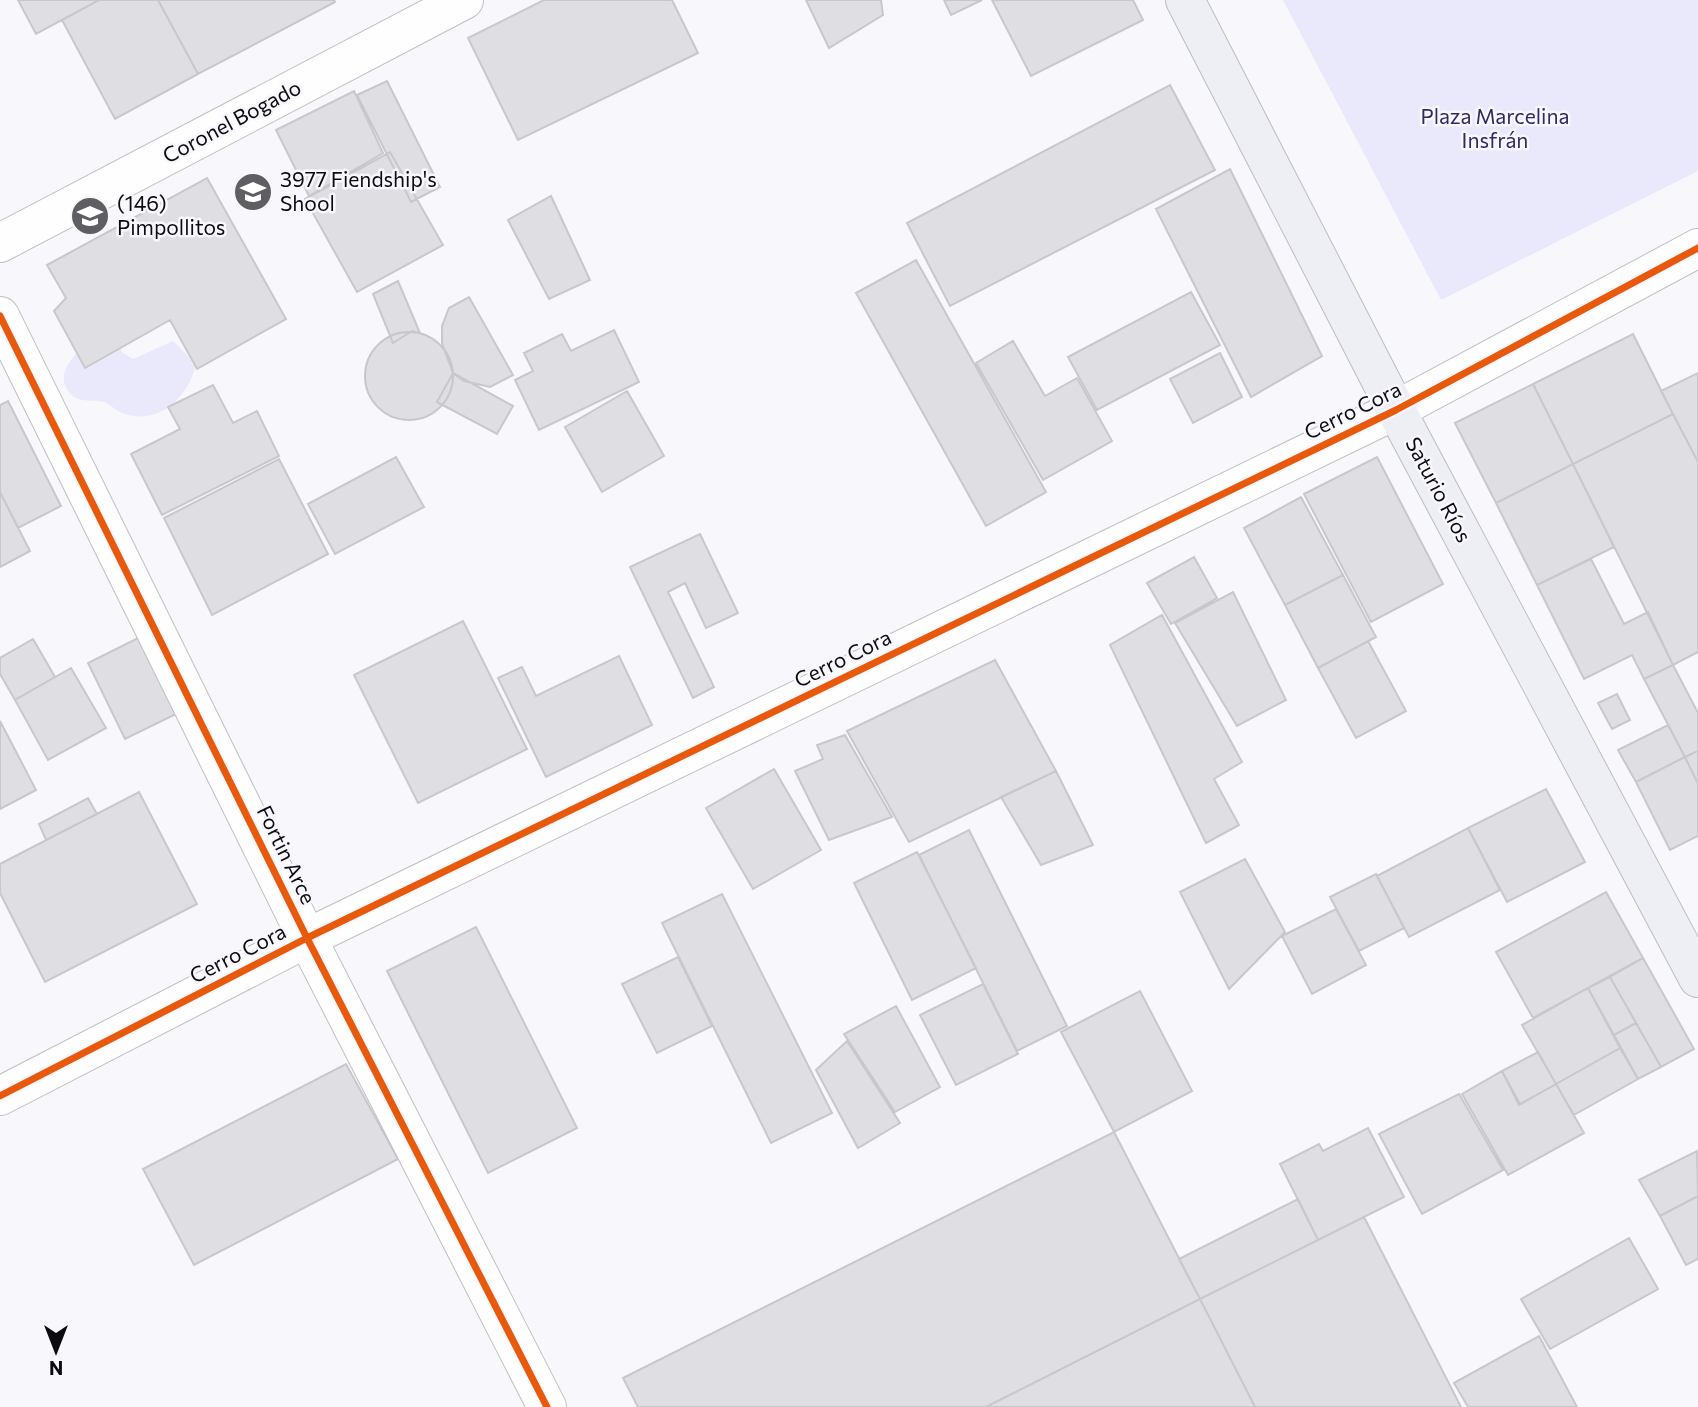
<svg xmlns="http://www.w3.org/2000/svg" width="1698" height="1407" font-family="Commissioner,sans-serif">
  <rect width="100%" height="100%" fill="#f8f8fc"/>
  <!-- green -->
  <path fill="#e9e9fb" d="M1283,0H1698V171L1441,300Z
    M112,336L123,353L133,359L173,341L188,356L195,368C186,400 157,426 122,413C115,410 111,405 104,402C94,399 82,403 73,396C49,376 78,351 92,337Z"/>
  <!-- building -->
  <path fill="#dfdfe3" stroke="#c8c8cc" stroke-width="2" d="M18,0H99L36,34Z
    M99,0H158L198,74L115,119L62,20Z
    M158,0H334L335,2L198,74Z
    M544,0H672L698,53L518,140L468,38Z
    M806,0H881L883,15L829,48Z
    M944,0H982L951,15Z
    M992,0H1133L1143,20L1031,76Z
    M387,81L440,187L411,202L357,95Z
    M1170,85L1215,170L950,306L907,223Z
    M354,91L383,153L309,196L276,130Z
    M390,152L443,245L357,292L305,199Z
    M1230,169L1322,356L1251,397L1156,209Z
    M207,178L286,319L197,369L170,320L85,368L54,311L66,298L47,265Z
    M551,196L590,280L549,299L508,220Z
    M916,260L1046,492L986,526L856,293Z
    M398,281L420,333L412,331L393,343L373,294Z
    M1191,292L1220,345L1097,410L1068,357Z
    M469,297L513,375L490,387L464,381L453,373L442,343V326L449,308Z
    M614,330L639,382L539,430L515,380L533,371L524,353L562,334L571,351Z
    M365 376a44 44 0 1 1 88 0a44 44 0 1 1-88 0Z
    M1633,334L1673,414L1573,464L1533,384Z
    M1013,341L1045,396L1077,378L1112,441L1043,480L976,363Z
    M1220,353L1242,397L1193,423L1170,379Z
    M453,373L513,406L497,434L437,402Z
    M1698,373V462L1661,391Z
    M1533,384L1573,464L1496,503L1455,423Z
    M213,385L233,423L257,411L279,456L162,515L131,454L180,429L168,407Z
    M627,391L664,456L602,492L565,427Z
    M8,401L61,506L18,528L0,492V405Z
    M1673,414L1698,462V652L1673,665L1573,464Z
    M396,457L424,507L335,554L308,504Z
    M1377,457L1443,584L1371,622L1304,494Z
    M279,459L328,554L212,615L164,518Z
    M1573,464L1614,547L1537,585L1496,503Z
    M0,492L30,551L0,567Z
    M1301,497L1343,575L1285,605L1244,528Z
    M700,534L738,613L706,628L685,583L668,592L714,687L693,698L630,567Z
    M1194,557L1217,598L1171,624L1147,583Z
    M1591,559L1624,624L1648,612L1673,665L1644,679L1632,655L1584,679L1537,585Z
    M1343,575L1376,637L1318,668L1285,605Z
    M1233,592L1286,700L1237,726L1175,623Z
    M1162,615L1242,762L1214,779L1239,825L1206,843L1110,645Z
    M463,621L527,749L418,803L354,675Z
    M140,637L178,713L125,739L88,663Z
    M33,639L55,677L15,700L0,674V658Z
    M1368,641L1406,711L1356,738L1318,668Z
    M619,656L652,725L546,777L498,678L522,667L536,696Z
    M995,660L1056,771L909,842L847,731Z
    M1673,665L1698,713V751L1685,757L1644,679Z
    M71,668L106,728L48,760L15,700Z
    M1617,694L1630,720L1612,729L1598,703Z
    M0,721L36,790L0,809Z
    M1668,725L1685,757L1636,782L1618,750Z
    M845,735L892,817L829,840L795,771L823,759L817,745Z
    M1698,751V784L1685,757Z
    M1685,757L1698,784V836L1670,850L1636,782Z
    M774,769L821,850L753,889L706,808Z
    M1056,771L1093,845L1041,865L1001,797Z
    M1546,789L1585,862L1507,902L1468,828Z
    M139,792L197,904L45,982L0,893V864Z
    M88,798L97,814L46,840L39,824Z
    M1468,828L1500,890L1409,937L1377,876Z
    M969,830L1067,1026L1017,1051L919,855Z
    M917,852L976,968L912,1000L854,883Z
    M1245,859L1285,932L1229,989L1180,892Z
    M1376,874L1404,928L1359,951L1330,897Z
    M1606,892L1643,958L1533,1018L1496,952Z
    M722,894L832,1113L771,1143L662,923Z
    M1336,909L1366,965L1312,994L1282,936Z
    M476,927L577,1128L488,1173L387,971Z
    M678,957L712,1026L657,1053L622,984Z
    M1643,958L1694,1049L1661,1067L1610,977Z
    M1610,977L1636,1023L1614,1035L1588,988Z
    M983,984L1018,1054L956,1085L920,1015Z
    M1588,988L1620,1048L1556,1084L1522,1025Z
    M1140,991L1192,1091L1114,1132L1061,1032Z
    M896,1006L940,1087L895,1112L844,1034Z
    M1636,1023L1661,1067L1638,1079L1614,1035Z
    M847,1041L900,1123L858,1148L816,1070Z
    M1620,1048L1638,1079L1574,1115L1556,1084Z
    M1538,1052L1556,1084L1520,1104L1502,1071Z
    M346,1064L398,1159L194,1265L143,1169Z
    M1502,1071L1519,1105L1556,1084L1584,1133L1508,1175L1462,1094Z
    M1459,1094L1503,1170L1422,1214L1379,1134Z
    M1368,1128L1404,1197L1318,1240L1280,1164L1319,1144L1323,1151Z
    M1114,1132L1200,1299L986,1407H638L623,1378Z
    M1697,1151L1698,1196L1660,1216L1639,1180Z
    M1698,1196V1259L1686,1265L1660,1216Z
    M1298,1199L1318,1240L1200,1299L1179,1259Z
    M1364,1217L1461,1407H1255L1200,1299Z
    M1629,1238L1658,1289L1550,1349L1521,1299Z
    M1200,1299L1255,1407H986Z
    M1539,1336L1577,1407H1468L1454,1383Z"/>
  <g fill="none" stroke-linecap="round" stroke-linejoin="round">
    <defs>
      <path id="minor" d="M0,243L464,0
        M0,316L307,938L547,1407
        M0,1096L307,938L1396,410L1698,248"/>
      <path id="highway" d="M1185,0L1396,410L1698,978"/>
    </defs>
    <!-- minor casing -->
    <use href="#minor" stroke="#bfbfc3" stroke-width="40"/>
    <!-- highway casing -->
    <use href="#highway" stroke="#bcbcc6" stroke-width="40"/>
    <!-- minor -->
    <use href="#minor" stroke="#fefeff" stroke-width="38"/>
    <!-- highway -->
    <use href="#highway" stroke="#eeeef5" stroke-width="38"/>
    <defs>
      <path id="cycleway" d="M0,316L307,938L547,1407
        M0,1096L307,938L1396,410L1698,248"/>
    </defs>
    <!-- cycleway casing -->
    <use href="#cycleway" stroke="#f7f7fd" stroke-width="11"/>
    <!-- cycleway -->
    <use href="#cycleway" stroke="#e8590c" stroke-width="7"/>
  </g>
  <!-- icons -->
  <defs>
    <symbol id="school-disc" viewBox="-11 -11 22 22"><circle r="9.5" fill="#5e5e63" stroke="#f7f7fd"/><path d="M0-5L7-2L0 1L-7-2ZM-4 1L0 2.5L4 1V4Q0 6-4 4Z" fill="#fff"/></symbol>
  </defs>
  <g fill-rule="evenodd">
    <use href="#school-disc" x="231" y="170" width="44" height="44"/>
    <use href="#school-disc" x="68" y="194" width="44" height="44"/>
  </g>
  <g text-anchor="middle" stroke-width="5" stroke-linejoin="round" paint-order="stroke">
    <!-- park labels -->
    <g font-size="21" fill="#312967" stroke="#f7f7fd">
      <text x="1495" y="124">Plaza Marcelina<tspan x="1495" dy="24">Insfrán</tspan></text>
    </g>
    <!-- street labels -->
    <g font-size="21" fill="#0b0b10" stroke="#f7f7fd">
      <text transform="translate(232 122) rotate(-28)" y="7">Coronel Bogado</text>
      <text transform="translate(1353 411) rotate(-26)" y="7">Cerro Cora</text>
      <text transform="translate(1438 490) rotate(62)" y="7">Saturio Ríos</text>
      <text transform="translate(843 659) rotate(-26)" y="7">Cerro Cora</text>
      <text transform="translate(286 855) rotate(64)" y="7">Fortin Arce</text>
      <text transform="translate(238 954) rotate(-27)" y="7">Cerro Cora</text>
    </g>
    <!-- poi labels -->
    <g font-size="21" fill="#0b0b10" stroke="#f7f7fd" text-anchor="start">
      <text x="280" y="187">3977 Fiendship's<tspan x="280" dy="24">Shool</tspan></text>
      <text x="117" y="211">(146)<tspan x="117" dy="24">Pimpollitos</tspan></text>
    </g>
  </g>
  <!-- north arrow -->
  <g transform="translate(56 1351) rotate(180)" stroke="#f7f7fd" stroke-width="5" paint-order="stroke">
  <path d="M0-5L12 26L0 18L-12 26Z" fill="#0b0b10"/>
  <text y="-10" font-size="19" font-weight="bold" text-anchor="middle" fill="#0b0b10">N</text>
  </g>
</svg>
